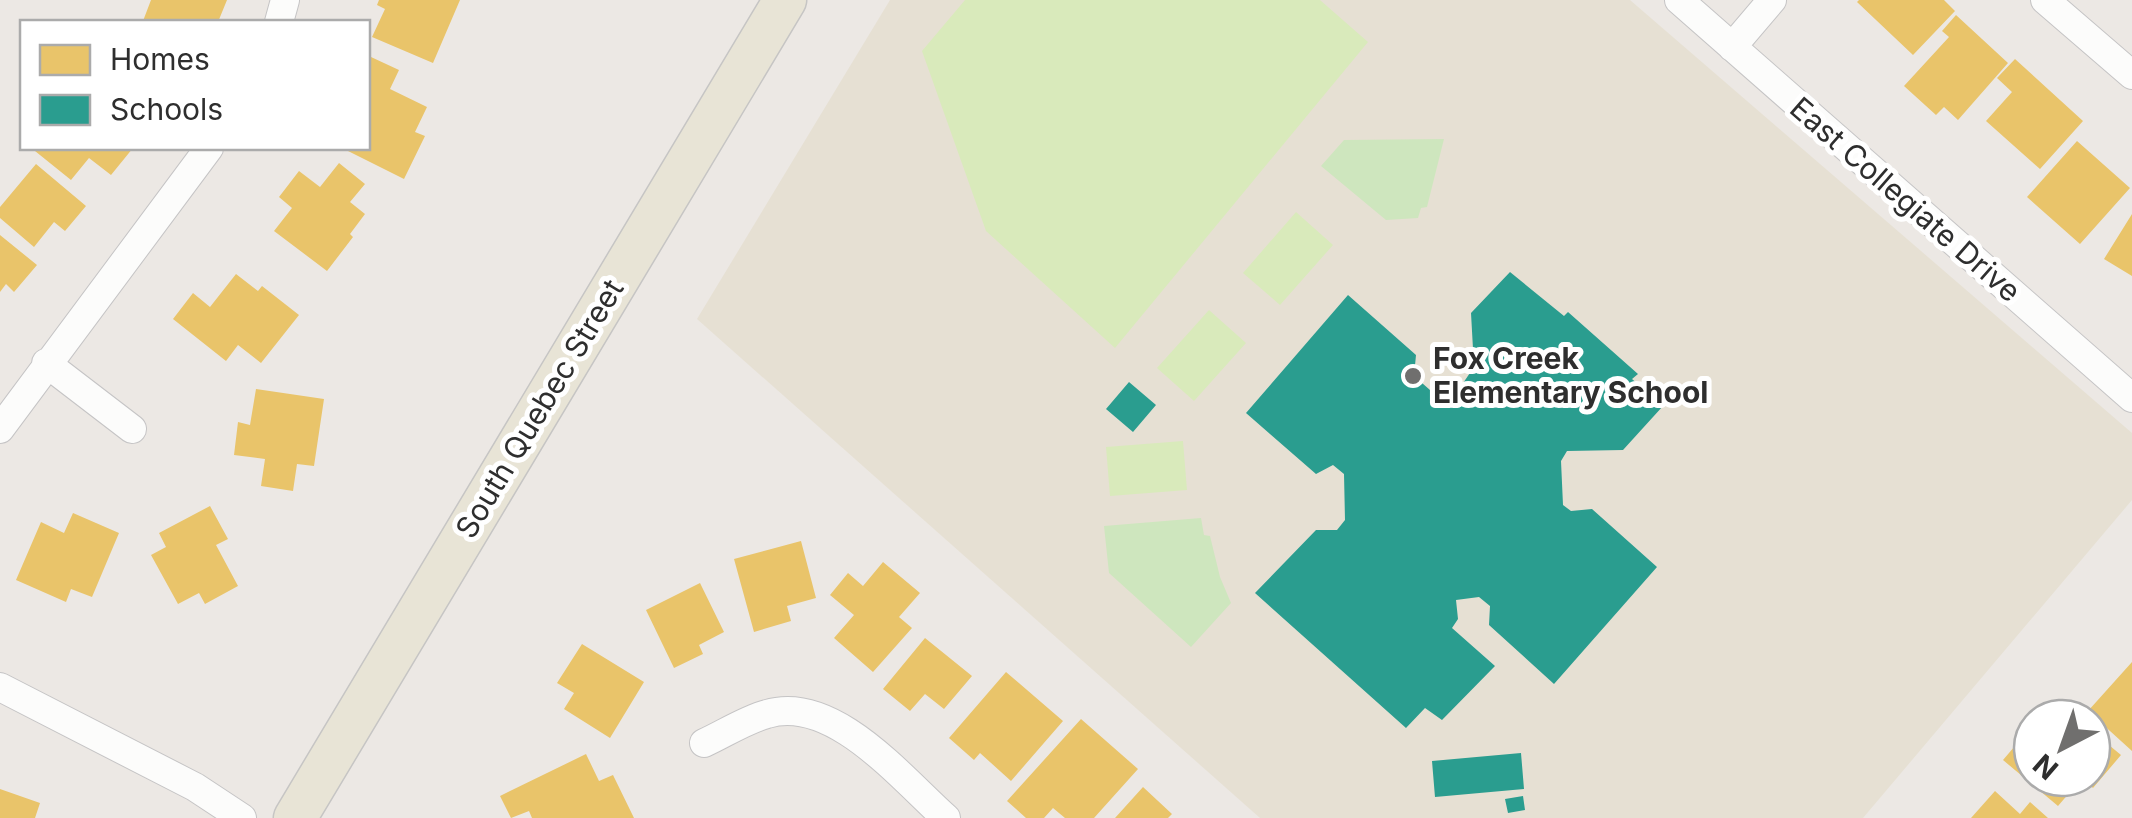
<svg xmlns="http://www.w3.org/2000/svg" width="2132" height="818" font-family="Inter,sans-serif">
  <rect width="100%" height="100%" fill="#ece8e4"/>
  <!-- education -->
  <path fill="#e6e0d3" d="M890,0H1630L2132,433V500L1863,818H1260L697,319Z"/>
  <!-- green -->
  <path fill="#cee6be" d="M1444,139L1427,207L1421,208L1418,218L1386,220L1321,166L1344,140Z
    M1201,518L1204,535L1210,536L1220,577L1231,603L1191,647L1109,573L1104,526Z"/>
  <!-- pitch -->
  <path fill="#d9eabb" d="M965,0H1320L1368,42L1115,348L986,231L922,51Z
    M1296,212L1333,245L1280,305L1243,273Z
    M1209,310L1246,343L1194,401L1157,368Z
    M1183,441L1187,490L1110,496L1106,447Z"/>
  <!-- homes -->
  <path fill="#e9c46a" d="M151,0H227L218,22H146L143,21Z
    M379,0H460L433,63L372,37L385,9L377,5Z
    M1859,0H1944L1955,11L1913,55L1857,2Z
    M1956,15L2008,63L1958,120L1944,107L1936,115L1904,86L1949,37L1942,31Z
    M371,57L399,70L390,89L427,107L415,132L425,136L404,179L348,151L350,148H368V64Z
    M2015,59L2083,121L2040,169L1986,121L2012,92L1997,78Z
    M2077,141L2130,188L2080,244L2027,197Z
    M38,148H133L111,175L89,158L71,180L35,151Z
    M339,163L365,184L350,202L365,214L350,234L353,237L327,271L274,231L292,208L279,197L299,171L320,187Z
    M36,164L86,206L65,231L54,222L34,247L0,218V207Z
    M2132,214V276L2104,259Z
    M0,235L37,265L14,292L6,284L0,292Z
    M236,274L258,291L262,286L299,315L261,363L238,345L226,361L173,319L193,293L210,307Z
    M256,389L324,399L314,466L297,464L293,491L261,486L265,459L234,455L238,422L250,425Z
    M210,506L228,539L216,545L238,586L205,604L199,593L178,604L151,555L166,547L159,533Z
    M73,513L119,533L92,597L71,589L66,602L16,580L41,522L64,533Z
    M801,541L816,598L787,606L791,621L754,632L734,559Z
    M883,562L920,593L899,617L912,628L873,672L834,638L854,615L830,595L848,573L863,586Z
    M700,583L724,632L699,645L703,654L674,668L646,610Z
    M925,638L972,676L944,709L925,694L910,711L883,689Z
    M582,644L644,682L610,738L564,709L574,693L557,683Z
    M2132,662V751L2088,711Z
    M1006,672L1063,721L1011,781L980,753L974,760L949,738Z
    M1081,719L1138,769L1094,818H1065L1053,808L1044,818H1026L1007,801Z
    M2032,726V778H2082L2058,806L2003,760Z
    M2092,731L2121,755L2093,788L2082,778H2092Z
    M586,754L599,781L613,775L634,818H532L529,811L511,818L500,796Z
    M1143,787L1172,814L1168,818H1115Z
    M0,789L40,803L35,818H0Z
    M1995,791L2020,814L2030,802L2048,818H1971Z"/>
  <!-- schools -->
  <path fill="#2a9d8f" d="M1510,272L1564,316L1568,312L1638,374L1632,379L1663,406L1623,450L1567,451L1561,461L1563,505L1571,511L1592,509L1657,567L1554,684L1489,625L1490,606L1479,597L1456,600L1458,619L1452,628L1495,666L1442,720L1425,708L1406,728L1255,593L1316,530H1337L1345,520L1344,474L1333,465L1316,474L1246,413L1348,295L1416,355L1414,376L1430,390L1459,389L1474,367L1471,313Z
    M1129,382L1156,405L1133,432L1106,409Z
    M1521,753L1524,789L1435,797L1432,761Z
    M1523,796L1525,810L1508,813L1505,799Z"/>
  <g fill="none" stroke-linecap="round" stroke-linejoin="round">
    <defs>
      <path id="street" d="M1679,0L2132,398
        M2045,0L2132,75
        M279,22L285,0
        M1732,47L1772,0
        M46,363L132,429
        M0,429L209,148
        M0,687L195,787L242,818
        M704,743C724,734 745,720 767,714C833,694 901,778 946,818"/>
      <path id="primary" d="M295,818L785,0"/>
    </defs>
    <!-- street casing -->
    <use href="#street" stroke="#c5c4c5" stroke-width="30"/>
    <!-- primary casing -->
    <use href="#primary" stroke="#c6c5c4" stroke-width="45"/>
    <!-- street -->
    <use href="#street" stroke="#fcfcfb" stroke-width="28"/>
    <!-- primary -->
    <use href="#primary" stroke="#e8e4d6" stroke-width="42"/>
  </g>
  <!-- markers -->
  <circle fill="#706f6e" stroke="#fff" stroke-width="4" cx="1413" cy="376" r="10"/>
  <g text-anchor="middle" stroke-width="10" stroke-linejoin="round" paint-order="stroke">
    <!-- street labels -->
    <g font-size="30" fill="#2e2e2e" stroke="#fff">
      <text transform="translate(1905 200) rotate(41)" y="10">East Collegiate Drive</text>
      <text transform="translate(540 409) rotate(-59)" y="10">South Quebec Street</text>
    </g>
    <!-- poi labels -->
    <g font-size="30" font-weight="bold" fill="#2e2e2e" stroke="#fff" text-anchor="start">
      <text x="1433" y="369">Fox Creek<tspan x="1433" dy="34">Elementary School</tspan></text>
    </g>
  </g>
  <!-- legend -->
  <rect x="20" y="20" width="350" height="130" fill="#ffffff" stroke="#ababab" stroke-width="2.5"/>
  <rect x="40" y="45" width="50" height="30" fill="#e9c46a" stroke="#ababab" stroke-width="2.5"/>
  <text x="110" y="70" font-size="30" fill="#2e2e2e">Homes</text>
  <rect x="40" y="95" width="50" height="30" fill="#2a9d8f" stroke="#ababab" stroke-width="2.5"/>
  <text x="110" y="120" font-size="30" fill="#2e2e2e">Schools</text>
  <!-- north arrow -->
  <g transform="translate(2062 748) rotate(221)"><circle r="48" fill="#ffffff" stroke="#ababab" stroke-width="2.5"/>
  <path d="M0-8L18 38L0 25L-18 38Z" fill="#706f6e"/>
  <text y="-15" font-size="28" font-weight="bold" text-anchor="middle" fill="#2e2e2e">N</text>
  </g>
</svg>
